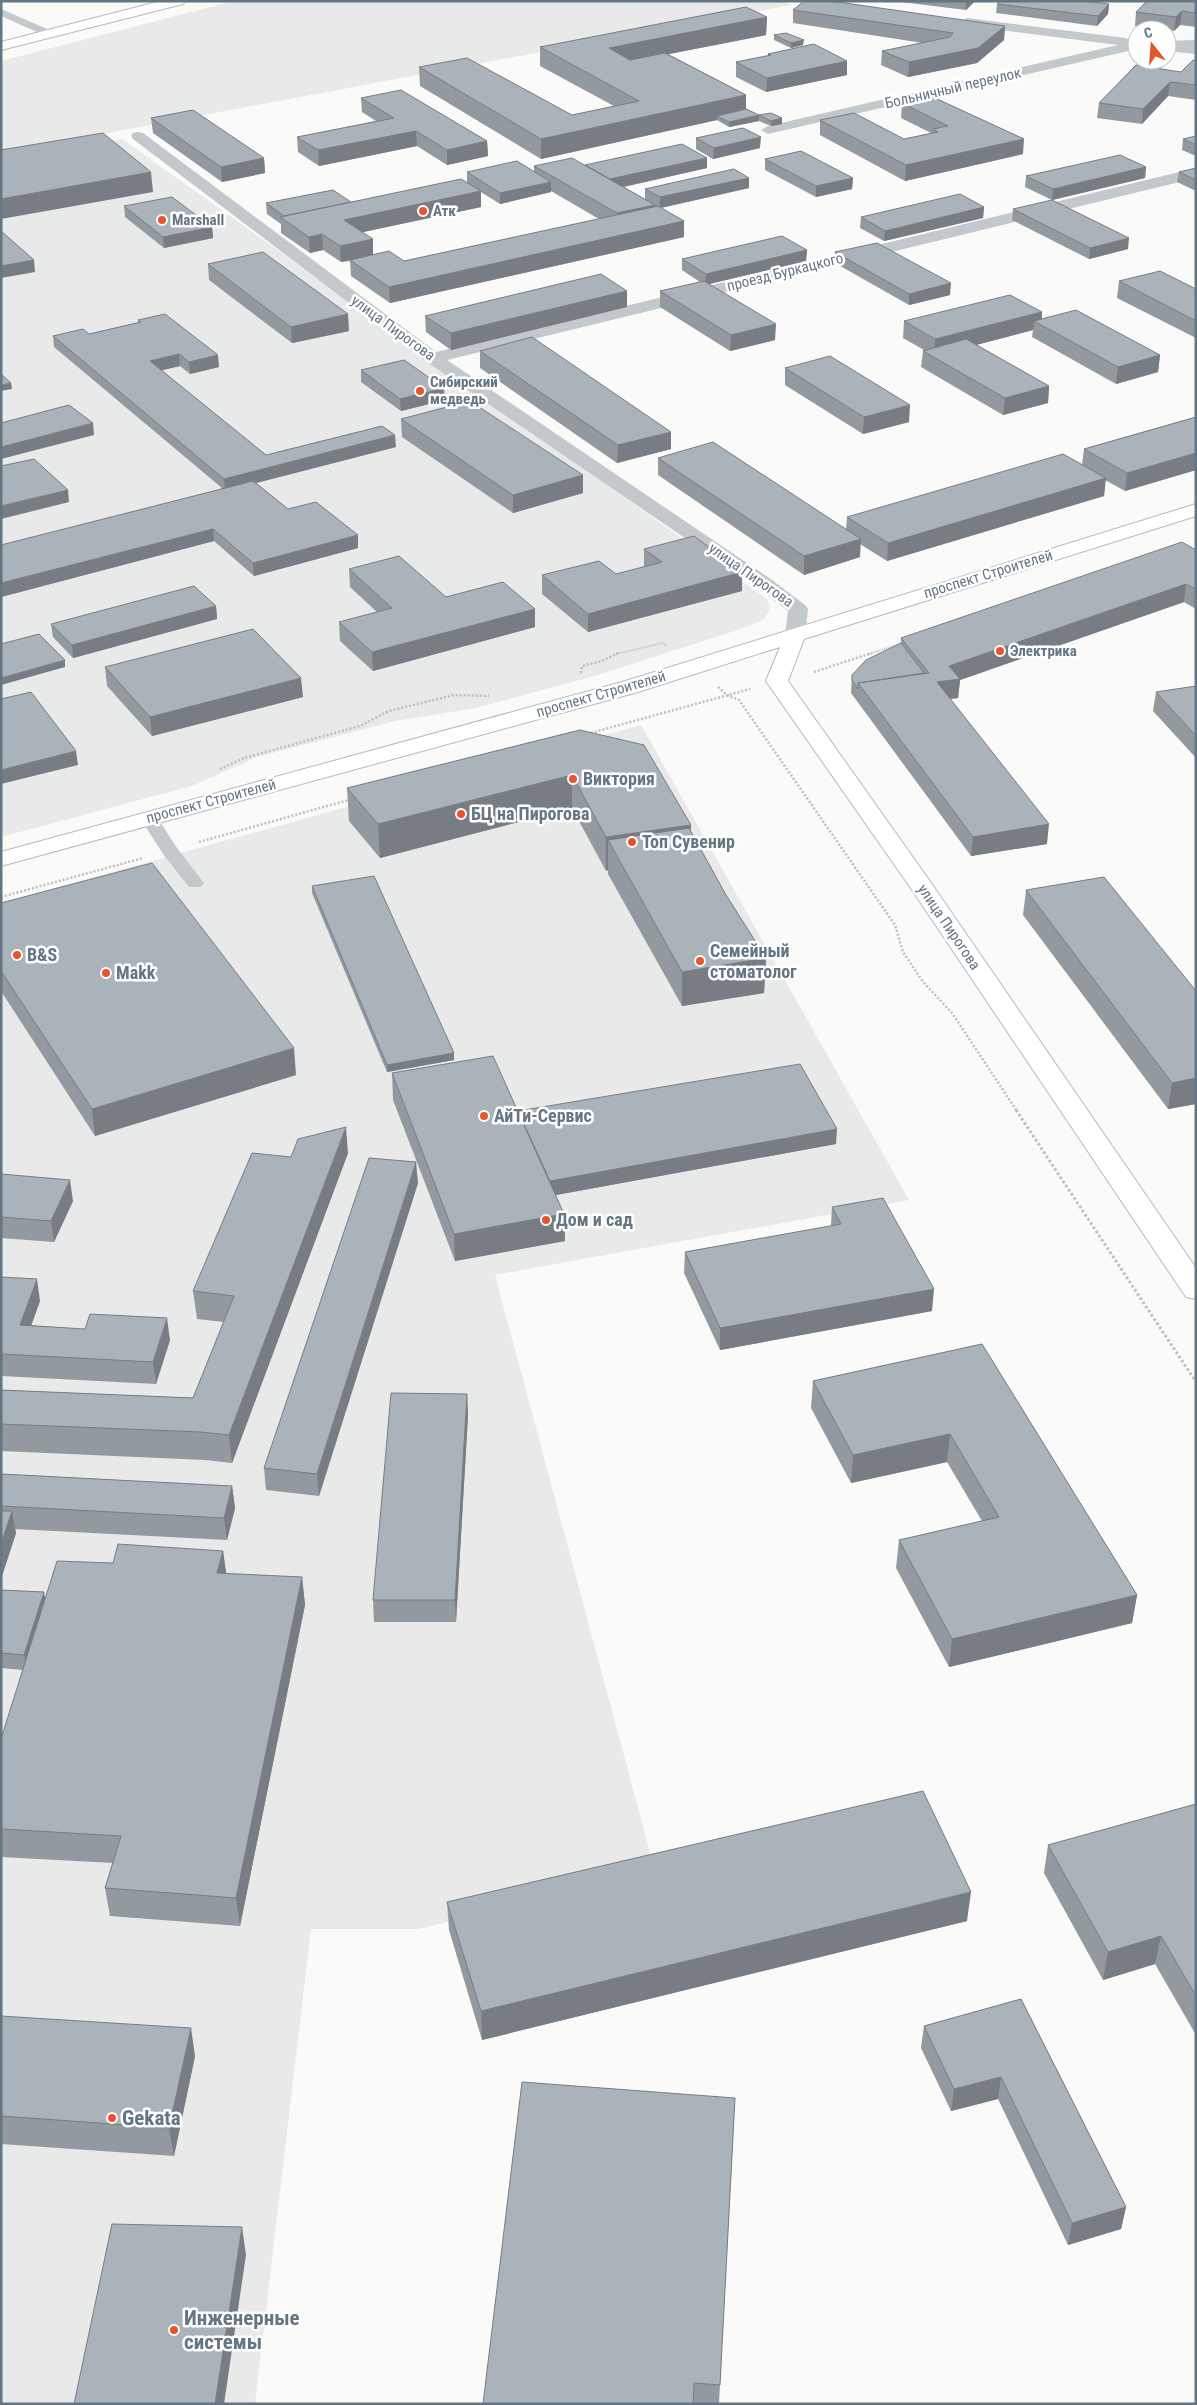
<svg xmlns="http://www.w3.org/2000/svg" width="1197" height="2405" font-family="'Roboto Condensed',sans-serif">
  <rect width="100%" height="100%" fill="#fafaf8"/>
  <!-- built -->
  <path fill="#e8e9e9" d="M234,1H781L792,5L1,153V61Z
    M122,139L767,599L770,609L764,619L741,629L591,677L476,708L395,721L257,757L192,786L1,837V161Z
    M641,725L909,1200L495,1275L655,1871L419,1929H311L255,2404H1V903Z"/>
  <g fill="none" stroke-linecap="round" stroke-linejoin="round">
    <defs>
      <path id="secondary" d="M1196,504V516L804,639L788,681L929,880L1196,1268V1299L1186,1297L910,887L766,681L780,647L638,692L1,866V852L622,682Z"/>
      <path id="primary" d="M161,1H185L183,4L1,50V42Z"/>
    </defs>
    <!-- secondary casing -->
    <use href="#secondary" stroke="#b3babf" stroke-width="2"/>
    <!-- primary casing -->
    <use href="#primary" stroke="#b5babe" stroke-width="2"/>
    <!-- path-far2 -->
    <path stroke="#bbbfc2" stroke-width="2" stroke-dasharray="1 1" stroke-linecap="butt" d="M616,654L663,643L667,646
      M869,654L900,644"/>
    <!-- path-far1 -->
    <path stroke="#bbbfc2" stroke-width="2.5" stroke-dasharray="2 2" stroke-linecap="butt" d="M814,672L872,653
      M581,673L582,666L602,661L618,653
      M718,687L727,695L739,700L895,925L903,952L923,982L952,1013L1017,1111
      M587,734L750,689
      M220,769L244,758L360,726L389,711L454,695L489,696
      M199,842L352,799
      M1,897L143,858"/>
    <!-- path -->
    <path stroke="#bbbfc2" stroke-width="3" stroke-dasharray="2.5 2.5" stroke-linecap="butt" d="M1016,1110L1196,1382"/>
    <!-- lane -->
    <path fill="#c3c8cc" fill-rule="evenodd" d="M1,9L54,32L55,34L50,37L46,36L1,16Z
      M1196,40V46L1167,47V41Z
      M149,813L155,814L177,848L201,879L204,883L201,887H189L163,854L140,818L143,814Z"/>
    <!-- street -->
    <path fill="#c3c8cc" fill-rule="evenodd" d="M967,18L1126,38L1133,42L1137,41V49L768,134L761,130L768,126L1118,45L962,25L960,22Z
      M1167,43L1196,46V54L1167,51Z
      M138,132L143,133L436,352L1196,168V178L447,360L772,580L805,605L808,609L805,635L802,639L795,641L788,639L785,635L788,611L758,588L427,362L133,139L131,136L133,133Z"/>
    <!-- secondary -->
    <use href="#secondary" fill="#fff" fill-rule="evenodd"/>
    <!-- primary -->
    <use href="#primary" fill="#fff" fill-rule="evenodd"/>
  </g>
  <!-- wall -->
  <path fill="#929a9f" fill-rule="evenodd" d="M893,1H975L966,10Z
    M1196,1V27L1180,25L1174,31L1135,26L1136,12Z
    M997,4H1109L1108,14L1097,26L996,13Z
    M793,10L1005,26L1004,40L977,63L908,77L881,65L882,51L923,43L793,23Z
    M767,17L766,35L668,54L746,95V109L759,121L729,127L717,120L541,159L420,86L419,67L572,115L614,106L540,66V47Z
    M774,35L803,45L791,48L774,40Z
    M768,54L847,61V75L766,92L736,77V62L768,56Z
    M1196,60V100L1168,96L1142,124L1097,118L1099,103L1181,72Z
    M361,98L487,141L488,156L447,165L417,146L319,166L298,152L297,137L376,121L362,112Z
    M902,103L1023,154L905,181L820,135V120L904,139L931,133L901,118Z
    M759,115L782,124L771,126L759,121Z
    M151,118L264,158L265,173L222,182L153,133Z
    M1196,136V156L1182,150L1183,139Z
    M696,138L760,148L713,159L696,149Z
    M707,158V168L624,187L645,199V189L749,178V188L661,208L684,221V237L390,303L351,276L350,261L341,262L323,250L310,253L281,233V224L267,214L266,203L351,202L467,182V172H534V166L585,165ZM551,191L599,219L404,261L373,255L362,232L481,207V192L500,204L551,192Z
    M765,159L853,178L852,189L816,197L765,170Z
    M1146,167L1145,178L1052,200L1025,187L1026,176Z
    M1196,168V191L1177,182L1179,172Z
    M124,206L212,227L213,238L164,248L125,217Z
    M984,207L983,218L884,241L860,228L861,217Z
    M1013,209L1128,249L1089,259L1012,220Z
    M807,250L806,261L709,284L775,340L730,351L660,307V291L700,282L682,270V259Z
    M835,252L950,295L909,305L835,263Z
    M208,264L349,331L292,343L209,280Z
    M1119,281L1196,289V338L1117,298Z
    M627,291V307L451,350L426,332L425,316Z
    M1042,312V319L1160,355L1158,372L1116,384L1032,337L1033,330L976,345L1049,386L1048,403L1003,415L921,367L923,351L924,350L903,338L904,321Z
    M138,320L219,367L190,374L180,366L161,370L266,455L396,447L256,483L288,509L358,548L254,576L214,541L1,597L222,488L54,347L53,336L89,334L138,323Z
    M480,351L671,449L617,463L480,368Z
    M785,368L909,422L863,434L785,385Z
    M361,370L445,400L401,411L361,382Z
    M1196,417V470L1125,491L1105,480L1104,496L887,561L860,544V557L804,575L658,475V458L846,530L847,517L1082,465L1084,449Z
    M401,419L583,475V493L513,513L402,437Z
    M644,549L742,572V591L588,632L542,594V575L616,574L644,567Z
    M1196,550V609L1184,602L960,680L958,698L950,699L1047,844L971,856L851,693L852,675L901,643V638Z
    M349,569L446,597L535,609V627L373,671L340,641L339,622L377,612L350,587Z
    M216,606L217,619L73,658L53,637L51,624Z
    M105,667L303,697L152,736L107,686Z
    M1196,686V758L1153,711L1156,692Z
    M580,730L691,833L726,895L766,958L764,993L682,1006L608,874V870L606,871L572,808L380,858L349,821L347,788Z
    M312,886L454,1053V1060L387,1072L312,893Z
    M1026,890L1196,991V1104L1168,1109L1023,915Z
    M1,903L296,1075L95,1136L1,991Z
    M392,1073L518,1111L836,1144L556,1195L564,1214L565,1241L455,1261L393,1100Z
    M348,1153L232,1463L205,1460L1,1451V1390L193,1398L224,1322L197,1319L193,1291Z
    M1,1174L73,1201L54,1242L1,1238Z
    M418,1183L319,1496L266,1490L264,1468Z
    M832,1207L932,1311L720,1350L684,1273L685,1252L831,1226Z
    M1,1277L40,1301L31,1325L170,1340L156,1384L1,1376Z
    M982,1344L1137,1595L1132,1623L949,1667L896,1568L899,1540L982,1521L947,1462L851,1483L811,1408L813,1381Z
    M467,1394L468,1415L456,1622H374L373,1600Z
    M1,1474L232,1486L235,1508L227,1540L15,1529L16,1533L1,1579Z
    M223,1551L226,1574L302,1577L305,1605L240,1926L110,1916L105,1888L113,1863L1,1857V1739L23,1670L1,1668V1590L45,1598L113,1563Z
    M1196,1804V2035L1155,1964L1103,1980L1044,1873L1048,1845Z
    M447,1902L967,1921L482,2040L449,1930Z
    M1021,1999L1126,2207L1121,2229L1068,2245L998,2099L951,2111L921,2048L924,2026Z
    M1,2016L195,2056L174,2156L1,2144Z
    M735,2098L719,2404H483Z"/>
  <!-- shaded-wall -->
  <path fill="#777d82" d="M966,1H975L966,10Z
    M1109,4L1108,14L1097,26L1098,16Z
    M1182,11L1180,25L1174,31L1176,17Z
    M767,17L766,35L608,66L609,48Z
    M1005,26L1004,40L977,63L908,77L909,62Z
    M804,40L803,45L791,48V43Z
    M847,61V75L766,92L767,78Z
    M1170,82L1168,96L1142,124L1143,109Z
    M746,95V114L717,116V120L541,159V139Z
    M759,115V121L729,127V122Z
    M782,118V124L771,126V121Z
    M416,131L417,146L319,166L318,150Z
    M761,137L760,148L713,159L714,148Z
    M1024,139L1023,154L905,181L906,165Z
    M487,141L488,156L447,165V150Z
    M264,158L265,173L222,182L221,167Z
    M707,158V168L608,190V179Z
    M1146,167L1145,178L1052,200L1053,189Z
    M151,172L153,192L1,219V199Z
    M749,178V188L660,208V197Z
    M853,178L852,189L816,197V186Z
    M551,182V192L500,204V193Z
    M481,191V207L345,236L344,220Z
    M655,205V220L617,229V213Z
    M984,207L983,218L884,241L885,231Z
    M684,221V237L390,303L389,287Z
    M212,227L213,238L164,248L163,237Z
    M322,234L323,250L310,253L309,237Z
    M1129,238L1128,249L1089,259L1090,248Z
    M373,239V255L341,262L340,246Z
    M807,250L806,261L705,285L706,274Z
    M34,260L35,272L1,278V266Z
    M951,283L950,295L909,305V294Z
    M627,291V307L451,350V333Z
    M1042,312L1041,325L1034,321L1033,330L934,356L935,339Z
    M348,314L349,331L292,343L291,327Z
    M776,324L775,340L730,351L731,335Z
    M179,354L180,366L151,373L150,361Z
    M218,355L219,367L190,374L189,362Z
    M1160,355L1158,372L1116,384L1118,367Z
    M11,383L12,389L1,391V385Z
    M1049,386L1048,403L1003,415L1005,398Z
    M444,388L445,400L401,411L400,399Z
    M910,405L909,422L863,434L864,417Z
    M93,423L94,435L1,459V447Z
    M671,432V449L617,463L618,445Z
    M395,435L396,447L225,491L224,479Z
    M1196,453V470L1125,491L1127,473Z
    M583,475V493L513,513V495Z
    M1106,478L1104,496L887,561L888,543Z
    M68,490L69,502L1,519V506Z
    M213,529L214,541L1,597V583Z
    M358,535V548L254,576L253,563Z
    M861,539L860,557L804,575V556Z
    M742,572V591L588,632V614Z
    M1186,584L1184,602L960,680L958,698L935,701L937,682L949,666Z
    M216,606L217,619L73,658L72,645Z
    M535,609V627L373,671L372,652Z
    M65,660V667L1,685V678Z
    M301,678L303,697L152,736L150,717Z
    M76,751L78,765L1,784V770Z
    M572,775V808L380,858L378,824Z
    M1049,824L1047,844L971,856L973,837Z
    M691,825V858L608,840V870L606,871V837Z
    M766,958L764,993L682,1006V972Z
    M294,1048L296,1075L95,1136L92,1109Z
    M454,1053V1060L387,1072V1065Z
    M1196,1078V1104L1168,1109L1172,1083Z
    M346,1127L348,1153L232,1463L229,1435Z
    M837,1129L836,1144L545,1197V1182Z
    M416,1162L418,1183L319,1496L317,1474Z
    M70,1180L73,1201L54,1242L51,1221Z
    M564,1214L565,1241L455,1261L454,1234Z
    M37,1279L40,1301L24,1346L20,1325Z
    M934,1289L932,1311L720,1350V1328Z
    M167,1318L170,1340L156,1384L153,1362Z
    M467,1394L468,1415L456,1622L455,1600Z
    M950,1434L947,1462L851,1483L853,1455Z
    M232,1486L235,1508L227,1540L224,1518Z
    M12,1511L16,1533L1,1579V1544Z
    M223,1551L227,1579L217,1573Z
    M302,1577L305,1605L240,1926L236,1898Z
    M44,1592L47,1608L27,1670L24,1655Z
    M1137,1595L1132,1623L949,1667L952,1639Z
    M971,1892L967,1921L482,2040L481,2011Z
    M1161,1936L1155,1964L1103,1980L1108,1952Z
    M191,2028L195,2056L174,2156L169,2128Z
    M1001,2077L998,2099L951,2111L954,2089Z
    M1126,2207L1121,2229L1068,2245L1072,2223Z
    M242,2227L246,2255L224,2404H215Z"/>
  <!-- building -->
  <path fill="#aab3b9" stroke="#777d82" d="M804,1H831L1005,26L978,48L909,62L882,51L950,37L953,33L793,10Z
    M1000,1H1083L1109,4L1098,16L997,4Z
    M1147,1H1196V13L1182,11L1176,17L1136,12Z
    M746,7L767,17L609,48L630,60L665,53L746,95L541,139L419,67L467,58L572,115L639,101L540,47Z
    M786,33L804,40L791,43L774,35Z
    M814,44L847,61L767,78L736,62L771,55L768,54Z
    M1193,60H1196V85L1170,82L1143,109L1099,103L1136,65L1181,72Z
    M401,90L487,141L447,150L416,131L318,150L297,137L394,118L361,98Z
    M933,97L1024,139L906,165L820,120L854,113L904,139L938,132L933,129L948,126L902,103Z
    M746,109L759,115L729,122L717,116Z
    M193,110L264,158L221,167L151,118Z
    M771,113L782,118L771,121L759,115Z
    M743,128L761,137L714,148L696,138Z
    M103,133L151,172L1,199V150Z
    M1196,136V145L1183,139Z
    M682,144L707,158L610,179L585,165Z
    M801,151L853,178L816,186L765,159Z
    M1120,155L1146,167L1053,189L1026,176Z
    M572,158L655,205L617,213L534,166Z
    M517,161L551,182L500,193L467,172Z
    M1196,168V180L1179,172Z
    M734,169L749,178L660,197L645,189Z
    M461,179L481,191L344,220L373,239L340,246L322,234L309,237L280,217Z
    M333,190L351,202L284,216L266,203Z
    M960,194L984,207L885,231L861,217Z
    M172,197L212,227L163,237L124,206Z
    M1052,200L1129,238L1090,248L1013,209Z
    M658,206L684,221L389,287L350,260L389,251L404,261Z
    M1,231L34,260L1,266Z
    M782,236L807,250L706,274L682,259Z
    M877,243L951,283L909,294L835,252Z
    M263,252L348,314L291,327L208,264Z
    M1160,271L1196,289V321L1119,281Z
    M601,274L627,291L451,333L425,316Z
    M704,281L776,324L731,335L660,291Z
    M1010,295L1042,312L935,339L904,321Z
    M1076,310L1160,355L1118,367L1034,321Z
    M165,314L218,355L189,362L179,354L150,361L266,455L382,426L395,435L224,479L53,336L83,329L89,334L141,322L138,320Z
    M532,337L671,432L618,445L480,351Z
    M966,339L1049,386L1005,398L923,351Z
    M830,356L910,405L864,417L785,368Z
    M404,360L444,388L400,399L361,370Z
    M1,374L11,383L1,385Z
    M470,401L583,475L513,495L401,419Z
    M69,405L93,423L1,447V423Z
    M1196,417V453L1127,473L1084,449Z
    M713,442L861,539L804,556L658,458Z
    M1063,454L1106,478L888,543L847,517Z
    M34,459L68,490L1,506V466Z
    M253,481L288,509L316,502L358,535L253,563L213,529L1,583V545Z
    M694,536L742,572L588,614L542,575L599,561L616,574L662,562L644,549Z
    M1182,542L1196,550V589L1186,584L949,666L960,679L937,682L1049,824L973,837L858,683L929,673L901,638Z
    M399,556L446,597L503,582L535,609L372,652L339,622L392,608L349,569Z
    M194,586L216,606L72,645L51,624Z
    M253,629L301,678L150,717L105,667Z
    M39,634L65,660L1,678V644Z
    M901,643L924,673L858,683V689L852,680V675L866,660Z
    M1196,686V736L1156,692Z
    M31,692L76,751L1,770V699Z
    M580,730L644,745L691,825L606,837L572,775L378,824L347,788Z
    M689,828L726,895L766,958L682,972L608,840Z
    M152,863L294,1048L92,1109L1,971V903Z
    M374,876L454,1053L387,1065L312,886Z
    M1104,877L1196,991V1078L1172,1083L1026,890Z
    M493,1056L564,1214L454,1234L392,1073Z
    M800,1064L837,1129L550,1181L518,1111Z
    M346,1127L229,1435L201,1432L1,1424V1390L193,1398L234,1296L193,1291L252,1153L291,1157L298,1139Z
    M369,1158L416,1162L317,1474L264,1468Z
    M1,1174L70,1180L51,1221L1,1217Z
    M883,1198L934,1289L720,1328L685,1252L841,1224L832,1207Z
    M1,1277L37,1279L20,1325L85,1329L90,1314L167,1318L153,1362L1,1354Z
    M982,1344L1137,1595L952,1639L899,1540L999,1517L950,1434L853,1455L813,1381Z
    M391,1393L467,1394L455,1600H373Z
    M1,1474L232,1486L224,1518L1,1506Z
    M1,1511H12L1,1544Z
    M118,1544L223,1551L217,1573L302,1577L236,1898L105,1888L121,1836L1,1829V1739L57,1561L113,1563Z
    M1,1590L44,1592L24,1655L1,1653Z
    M923,1791L971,1892L481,2011L447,1902Z
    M1196,1804V1996L1161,1936L1108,1952L1048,1845Z
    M1021,1999L1126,2207L1072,2223L1001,2077L954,2089L924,2026Z
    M1,2016L191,2028L169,2128L1,2116Z
    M522,2082L735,2098L720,2385L694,2383L693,2404H483Z
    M112,2224L242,2227L215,2404H74Z"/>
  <!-- markers -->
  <g fill="#e4572e" stroke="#fff" stroke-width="2">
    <circle cx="423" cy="211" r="5"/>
    <circle cx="162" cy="220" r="5"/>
    <circle cx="420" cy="391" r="5"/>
    <circle cx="1000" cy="651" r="5"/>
    <circle cx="573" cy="779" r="5"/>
    <circle cx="461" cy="814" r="5"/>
    <circle cx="632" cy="842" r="5"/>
    <circle cx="17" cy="955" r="5"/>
    <circle cx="700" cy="961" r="5"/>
    <circle cx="106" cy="973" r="5"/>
    <circle cx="484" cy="1116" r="5"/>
    <circle cx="546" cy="1220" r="5"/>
    <circle cx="112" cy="2118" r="5"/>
    <circle cx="174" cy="2330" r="5"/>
  </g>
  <g text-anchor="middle" stroke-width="5" stroke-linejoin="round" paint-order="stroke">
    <!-- far-street labels -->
    <g font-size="15" fill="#657683" stroke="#fff">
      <text transform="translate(953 88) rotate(-13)" y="5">Больничный переулок</text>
      <text transform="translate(785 272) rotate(-14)" y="5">проезд Буркацкого</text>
      <text transform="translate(393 328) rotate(36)" y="5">улица Пирогова</text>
      <text transform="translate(988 574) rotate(-17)" y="5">проспект Строителей</text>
      <text transform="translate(751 575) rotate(35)" y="5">улица Пирогова</text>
      <text transform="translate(601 694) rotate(-16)" y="5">проспект Строителей</text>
      <text transform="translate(211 801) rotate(-15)" y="5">проспект Строителей</text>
      <text transform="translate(949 927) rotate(56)" y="5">улица Пирогова</text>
    </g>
    <!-- far-poi labels -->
    <g font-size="15" font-weight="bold" fill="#657683" stroke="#fff" text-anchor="start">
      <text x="433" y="216">Атк</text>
      <text x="172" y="225">Marshall</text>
      <text x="430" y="387">Сибирский<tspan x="430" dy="17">медведь</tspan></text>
      <text x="1010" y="656">Электрика</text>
    </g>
    <!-- poi labels -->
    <g font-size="18" font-weight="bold" fill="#657683" stroke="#fff" text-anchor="start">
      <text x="583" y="785">Виктория</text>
      <text x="471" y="820">БЦ на Пирогова</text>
      <text x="642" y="848">Топ Сувенир</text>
      <text x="710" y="957">Семейный<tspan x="710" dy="21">стоматолог</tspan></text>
      <text x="27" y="961">B&amp;S</text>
      <text x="116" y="979">Makk</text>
      <text x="494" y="1122">АйТи-Сервис</text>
      <text x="556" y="1226">Дом и сад</text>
    </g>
    <!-- near-poi labels -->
    <g font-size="21" font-weight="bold" fill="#657683" stroke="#fff" text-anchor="start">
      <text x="122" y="2125">Gekata</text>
      <text x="184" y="2325">Инженерные<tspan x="184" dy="24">системы</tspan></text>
    </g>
  </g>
  <!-- border -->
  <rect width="1197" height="2405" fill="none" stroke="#657683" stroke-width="5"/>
  <!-- north arrow -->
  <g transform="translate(1152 45) rotate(343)"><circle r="24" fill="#ffffff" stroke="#c1c8cd"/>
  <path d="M0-4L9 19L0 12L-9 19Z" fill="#e4572e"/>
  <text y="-8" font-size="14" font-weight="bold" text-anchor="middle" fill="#657683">С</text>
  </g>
</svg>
